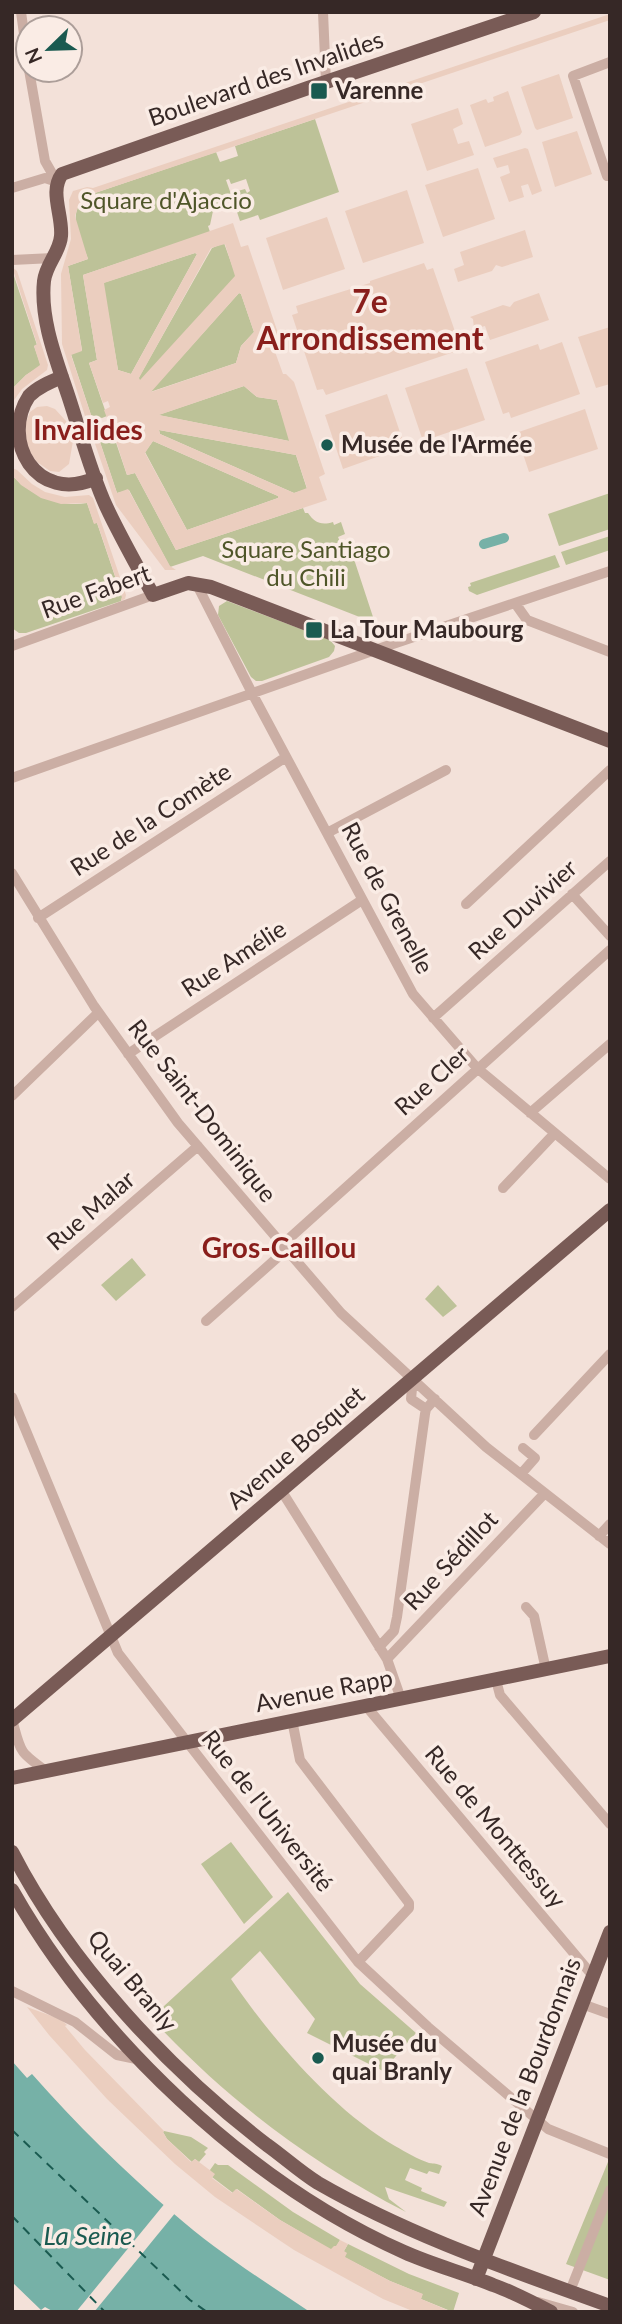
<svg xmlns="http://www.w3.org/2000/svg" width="622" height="2324" font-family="Lato,sans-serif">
  <rect width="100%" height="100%" fill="#f3e1d9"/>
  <!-- green -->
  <path fill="#bdc298" d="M315,119L339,192L260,220L258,215L240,221L234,203L237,201L234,192L245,189L247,193L250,191L246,179L231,184L229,179L226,180L232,197L224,200L225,203L213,211L210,225L208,226L210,232L83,275L97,360L89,363L107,416L102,418L91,415L71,354L82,350L68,266L88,259C80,235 63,210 92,194L216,152L220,162L238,156L235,146Z
    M224,243L236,276L141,381L138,379L212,248Z
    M195,253L197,254L131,374L118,370L103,283Z
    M12,270L37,345L34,346L41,366L26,375L12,389Z
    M239,293L241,294L254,332L241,346L236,363L150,392Z
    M244,386L257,397L277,400L290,439L289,441L158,415Z
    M109,422L127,475L135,473L176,550L303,508L305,513H308C314,522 321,526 333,522L334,525L341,522L345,534L338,537L343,549L350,547L375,623L203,556L170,567L129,490L117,493L97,433L104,424Z
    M159,430L296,455L307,489L294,493L160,434Z
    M153,441L278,496V498L187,530L145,452Z
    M12,475C30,495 60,508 87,503L94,523H97L122,597L121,601L26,633H19L12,628Z
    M610,493V529L559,546L548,514Z
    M610,536V550L566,565L561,552Z
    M555,555L560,567L477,595L469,591L468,587L471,586L470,583Z
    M227,601L330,640L335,646L334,651L329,657L262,681H256L251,677L218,615L219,606Z
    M132,1258L146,1275L116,1301L101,1285Z
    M438,1285L457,1306L443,1317L425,1299Z
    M231,1842L273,1897L244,1924L201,1864Z
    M288,1892L360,1984L416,2033L383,2071L307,2033L315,2019L260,1951L231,1979C271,2038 333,2110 395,2146C406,2152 417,2159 429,2163C435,2164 436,2163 442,2166L439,2174L429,2171L427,2174L410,2168L405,2180L422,2188L421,2191L447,2202L444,2207L385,2187L389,2199L406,2212C308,2161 226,2099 151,2018Z
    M164,2131L191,2137L208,2148L204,2152L206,2154L199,2162L195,2159L192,2162L167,2139L163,2132Z
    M610,2157V2280L566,2264Z
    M215,2163L218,2165H228L293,2212L340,2240L336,2247L331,2250L280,2220L237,2189L233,2193L212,2177L210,2170Z
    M348,2244L409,2274L459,2293L453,2312L421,2299L422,2294L390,2281L344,2257V2251Z"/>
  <!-- plaza -->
  <path fill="#ebcebf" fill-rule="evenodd" d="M610,14V20L92,194L85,198L79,204L75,216L88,259L68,266L82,351L71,355L91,415L85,416L62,344L61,274L71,239L69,200L73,191L87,187L93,188Z
    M559,74L573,118L537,130L535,128L521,87Z
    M508,91L522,132L520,135L485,147L470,105L486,99L488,103L494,101L493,97Z
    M458,108L463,124L453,129L458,144L469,141L474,155L427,171L411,124Z
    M577,131L592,174L555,187L542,142Z
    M525,148L528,149L542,191L532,195L528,184L521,186L524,197L509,202L500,177L510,173L508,165L497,168L493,158Z
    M478,168L495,219L443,237L425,185Z
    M407,190L424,243L363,263L345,211Z
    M327,217L345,269L283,290L266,238Z
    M233,223L241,247L248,245L279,336V342L274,349L283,374H286L294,382L325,474L319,477L327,500L176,550L135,473L127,475L114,435L119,433L117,427L111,429L104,410L110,407L108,401L103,403L89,363L97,360L83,275ZM225,244L235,276L140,380L139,378L211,248ZM195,253L197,254L131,374L118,370L104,283ZM239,293L241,294L254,332L241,346L236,363L151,392ZM244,386L257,397L277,400L289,441L159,415ZM159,430L296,455L307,488L294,493L160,434ZM153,441L278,496V498L187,530L145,453Z
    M525,230L533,257L502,267L496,265L492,271L458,282L454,269L464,265L460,252Z
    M424,263L427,270L433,268L459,343L452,345L454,352L326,395L323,389L317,390L292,315L298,313L296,306L370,283V281Z
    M12,267L17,271L48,365L47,370L22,389L12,403V389L26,375L40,365L34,346L37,344Z
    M539,293L549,320L490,340L485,326L474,329L473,319L470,317L503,305L510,307L514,302Z
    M610,327V384L596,388L578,337Z
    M562,342L580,394L511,418L509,412L503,414L485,362L538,344L540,350Z
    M467,368L485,420L423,441L405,388Z
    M387,394L405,447L343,469L325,415Z
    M47,406L55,409L66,421L73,441L69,464L59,472L50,471L37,462L29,451L25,435L26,422L30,412L37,407Z
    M585,409L598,449L529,472L516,433Z
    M97,433L117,493L128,489L170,566L176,570H165L116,505L92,435Z
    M12,468L17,470L32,484L45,492L65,497L89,495L93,498L126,595L125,599L121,601L122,597L102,537L97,523L94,524L87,503L61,504L41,498L21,485L12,475Z
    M27,2007L60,2019L67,2025L65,2026L85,2050L164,2131L163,2132L167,2139L191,2162L195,2159L215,2174L212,2178L232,2193L236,2189L280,2220L331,2249L334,2246H336L340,2240L348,2244L344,2251L347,2253L345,2257L390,2281L423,2294L421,2299L452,2312H415L383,2299L294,2250L215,2197L175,2164L107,2099L49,2035Z"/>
  <!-- water -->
  <path fill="#76b1a7" d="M12,2061L27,2078L32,2074C76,2124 123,2170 174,2214C216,2251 264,2281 310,2312H54L45,2307L41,2310L12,2282Z"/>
  <!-- pier -->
  <path fill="#f3e1d9" d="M166,2202L176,2212L141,2255L94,2312H76Z"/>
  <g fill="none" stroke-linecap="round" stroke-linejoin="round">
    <!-- canal -->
    <path stroke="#76b1a7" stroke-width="10" d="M484,544L504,538"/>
    <!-- ferry -->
    <path stroke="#1a5a50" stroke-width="2" stroke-dasharray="9 7" stroke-linecap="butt" d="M12,2130L190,2300L207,2312
      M12,2216L105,2312"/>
    <!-- minor -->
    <path stroke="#cbaea4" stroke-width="10" d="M21,12L28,63
      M323,12L326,82
      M610,62L573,76L607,176L610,175
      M29,70L45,161L57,182
      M12,188L45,178L57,182
      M12,260L53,258
      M196,583L252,693L413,994L477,1068L610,1179
      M515,603L527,620L610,652
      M12,646L153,595
      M12,778L375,650L610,571
      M327,833L446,770
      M12,873L94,1006L178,1123L341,1313L486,1447L610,1544
      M572,894L610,936
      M466,904L610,770
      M38,918L286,757
      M433,1018L610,861
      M128,1054L362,900
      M12,1096L98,1013
      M530,1113L610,1044
      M503,1188L554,1134
      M283,1244L610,950
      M12,1307L198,1146
      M206,1321L287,1249
      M413,1378L411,1399L426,1409
      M12,1397L118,1653L358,1962L428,2027L548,2129L610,2154
      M534,1435L610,1354
      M521,1474L535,1458L523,1448
      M281,1490L387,1659L401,1699
      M599,1536L610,1524
      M526,1607L534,1616L546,1670
      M379,1647L394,1631L397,1617L425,1414L426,1409L435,1399
      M387,1659L545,1493
      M496,1680L500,1695L610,1824
      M366,1706L593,1976
      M12,1719C21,1752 18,1751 46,1771
      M292,1720L300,1760L409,1903V1908L358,1962
      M12,1991L75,2022L117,2055L141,2060
      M582,2004L610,2014
      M570,2291L610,2190
      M538,2302L573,2312"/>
    <!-- major -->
    <path stroke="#795b56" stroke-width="14" d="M534,12L308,88L62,174C49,192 63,215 61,236C60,252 46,264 44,281C40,319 56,359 68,395C80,431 90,471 106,506C120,536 137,566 153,595L188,583L211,587L610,741
      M62,377C50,382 38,387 29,396C0,440 36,505 96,478
      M12,1720L610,1210
      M12,1778L610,1656
      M12,1852C69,1963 168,2069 267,2145C284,2157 300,2172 318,2183C410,2236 511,2270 610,2306
      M12,1890C95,2037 248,2183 404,2252C433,2265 464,2273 493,2285C513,2292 532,2302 551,2312
      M476,2279L610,1932"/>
  </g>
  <!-- markers -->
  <g fill="#1a5a50" stroke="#faece5" stroke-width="2.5">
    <rect x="310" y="82" width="18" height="18" rx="3.5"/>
    <circle cx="327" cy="445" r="7"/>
    <rect x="305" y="621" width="18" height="18" rx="3.5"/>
    <circle cx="318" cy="2058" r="7"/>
  </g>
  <g text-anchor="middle" stroke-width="7" stroke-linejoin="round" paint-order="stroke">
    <!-- street labels -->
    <g font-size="24" fill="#362826" stroke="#faece5">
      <text transform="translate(266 79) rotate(-19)" y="8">Boulevard des Invalides</text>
      <text transform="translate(96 592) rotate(-20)" y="8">Rue Fabert</text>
      <text transform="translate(151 820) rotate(-33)" y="8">Rue de la Comète</text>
      <text transform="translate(387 898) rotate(62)" y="8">Rue de Grenelle</text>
      <text transform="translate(523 910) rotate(-42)" y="8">Rue Duvivier</text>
      <text transform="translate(234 959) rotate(-33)" y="8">Rue Amélie</text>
      <text transform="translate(432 1081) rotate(-42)" y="8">Rue Cler</text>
      <text transform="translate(202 1111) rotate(52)" y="8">Rue Saint-Dominique</text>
      <text transform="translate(91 1211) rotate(-41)" y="8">Rue Malar</text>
      <text transform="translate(296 1448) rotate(-41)" y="8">Avenue Bosquet</text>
      <text transform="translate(451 1561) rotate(-47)" y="8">Rue Sédillot</text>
      <text transform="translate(324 1691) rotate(-11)" y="8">Avenue Rapp</text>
      <text transform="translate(267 1811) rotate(52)" y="8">Rue de l'Université</text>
      <text transform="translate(495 1827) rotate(50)" y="8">Rue de Monttessuy</text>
      <text transform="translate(132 1981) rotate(50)" y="8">Quai Branly</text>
      <text transform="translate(525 2087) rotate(-69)" y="8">Avenue de la Bourdonnais</text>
    </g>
    <!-- poi labels -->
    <g font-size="24" font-weight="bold" fill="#362826" stroke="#faece5" text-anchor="start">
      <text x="335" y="99">Varenne</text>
      <text x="341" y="453">Musée de l'Armée</text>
      <text x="330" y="638">La Tour Maubourg</text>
      <text x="332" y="2052">Musée du<tspan x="332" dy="28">quai Branly</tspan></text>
    </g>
    <!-- park labels -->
    <g font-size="24" fill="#4f5629" stroke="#faece5">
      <text x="166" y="209">Square d'Ajaccio</text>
      <text x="306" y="558">Square Santiago<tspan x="306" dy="28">du Chili</tspan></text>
    </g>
    <!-- water labels -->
    <g font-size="26" font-style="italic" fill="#1a5a50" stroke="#faece5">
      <text x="88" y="2245">La Seine</text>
    </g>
    <!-- quarter labels -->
    <g font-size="28" font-weight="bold" fill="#891e1b" stroke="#faece5">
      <text x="88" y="440">Invalides</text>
      <text x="279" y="1258">Gros-Caillou</text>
    </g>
    <!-- district labels -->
    <g font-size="32" font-weight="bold" fill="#891e1b" stroke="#faece5">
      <text x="370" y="313">7e<tspan x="370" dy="37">Arrondissement</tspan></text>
    </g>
  </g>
  <!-- border -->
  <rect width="622" height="2324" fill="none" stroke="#362826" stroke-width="28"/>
  <!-- north arrow -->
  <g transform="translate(49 49) rotate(247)"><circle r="33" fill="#faece5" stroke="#ac9e99" stroke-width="2"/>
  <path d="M0-5L12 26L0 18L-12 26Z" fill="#1a5a50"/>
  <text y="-10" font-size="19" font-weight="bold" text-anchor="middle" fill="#362826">N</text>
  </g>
</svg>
